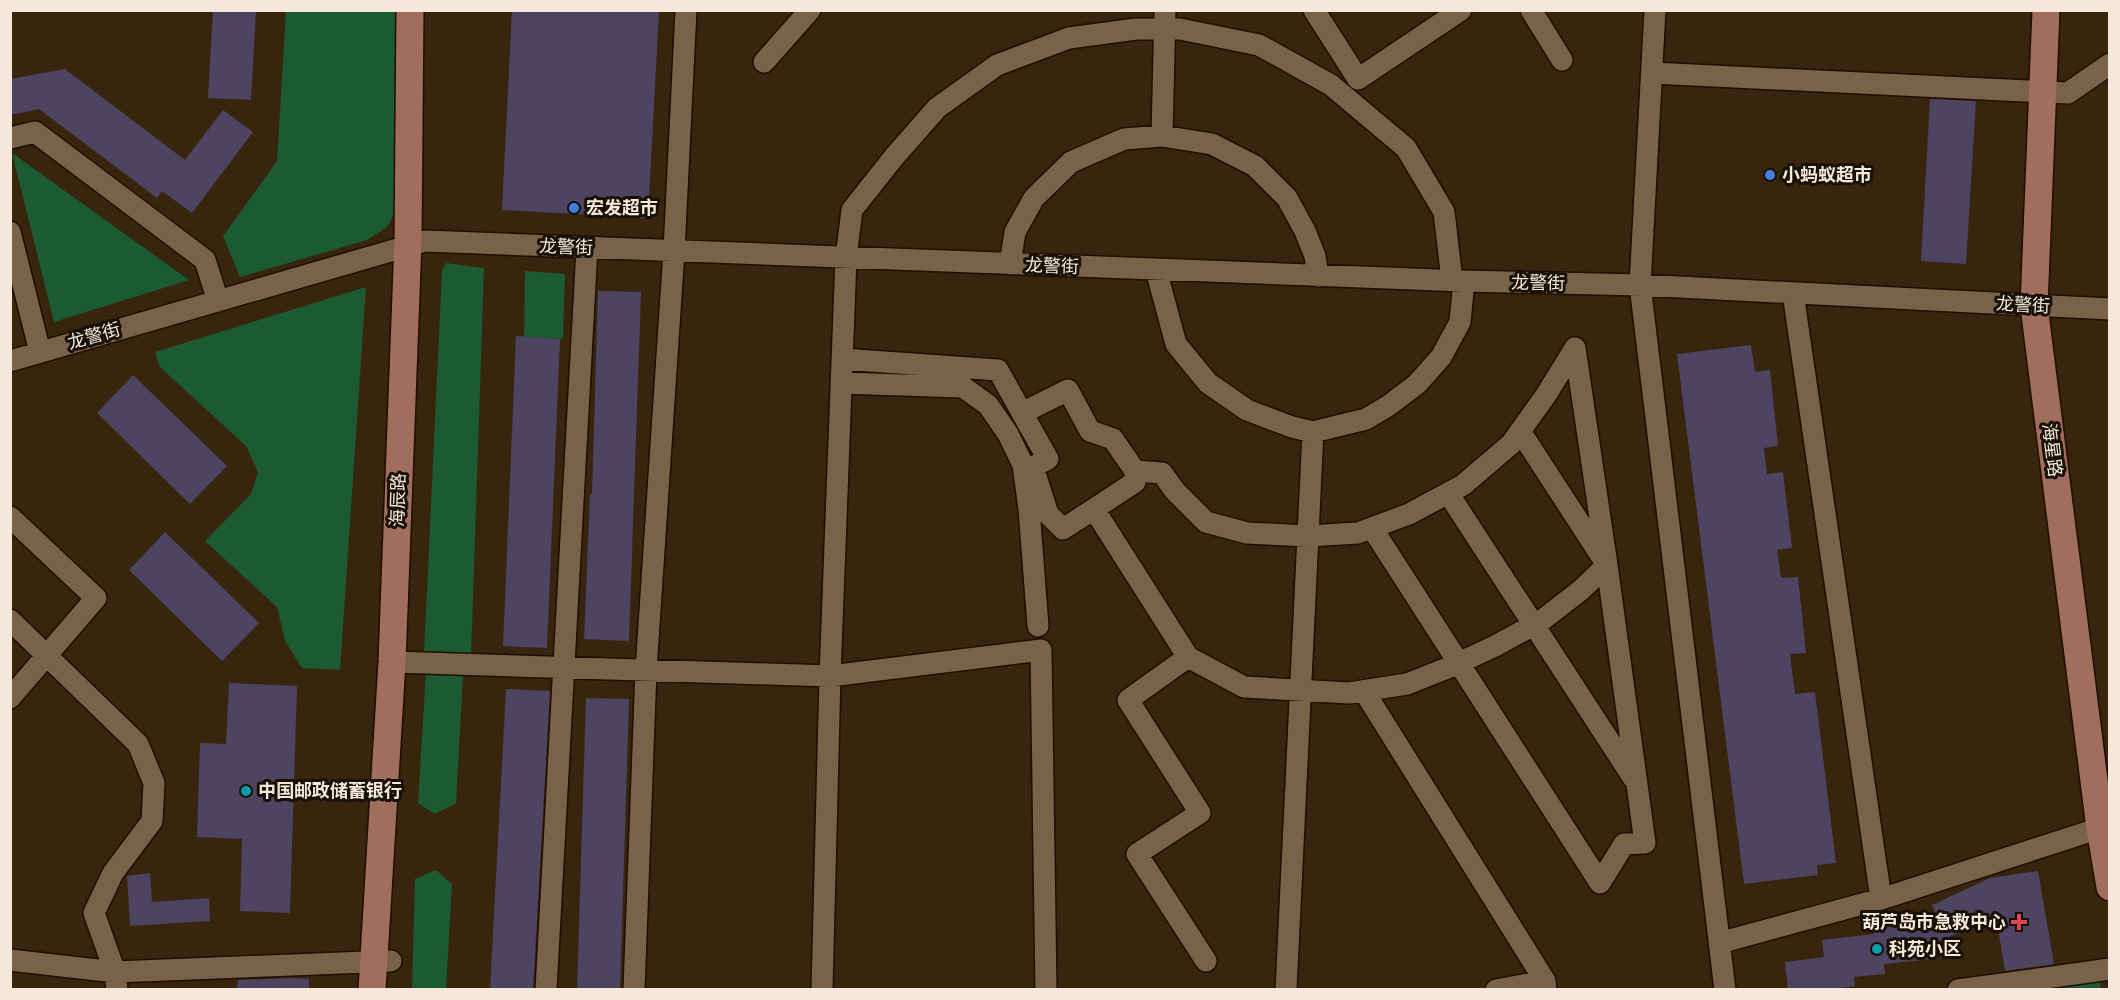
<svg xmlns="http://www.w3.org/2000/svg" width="2120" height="1000" font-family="Montserrat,'Noto Sans SC',sans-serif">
  <rect width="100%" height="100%" fill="#38250d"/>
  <!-- green -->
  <path fill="#1c5b32" d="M286,11H398L395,212L387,227L367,240L240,277L223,236L277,161Z
    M12,153L189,280L54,322Z
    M446,263L484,268L471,657L424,654L442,271Z
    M525,271L565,274L563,339L524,337Z
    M366,287L340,670L302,668L285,641L277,607L205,541L251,494L258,472L246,446L160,367L155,352Z
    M426,672L463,676L456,803L435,814L418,803Z
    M436,870L452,884L446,989H412L415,879Z
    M2098,974L2101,989L1987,990Z"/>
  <!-- building -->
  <path fill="#4c4460" d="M213,10H256L251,100L208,98Z
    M512,10H659L648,218L502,210Z
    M65,69L185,160L223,110L253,132L192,213L162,191L157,198L39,109L10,115V79Z
    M1930,99L1976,101L1966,264L1921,261Z
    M598,291L641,292L629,641L584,639L590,494H592Z
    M516,336L560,339L547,648L503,646Z
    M1751,345L1755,372L1770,370L1778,446L1764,448L1767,474L1783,472L1792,548L1777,550L1781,578L1798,577L1806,653L1790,654L1795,694L1815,692L1836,863L1817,865L1818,875L1744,884L1677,354Z
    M133,375L227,466L190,504L97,413Z
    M165,532L259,623L222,661L129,570Z
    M229,683L297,686L290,913L240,911L242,839L197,837L200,743L226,744Z
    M506,689L550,691L533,990H490Z
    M586,698L629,699L620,990H577Z
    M2038,871L2054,964L2005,971L1996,916L1931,945L1933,959L1884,964L1885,974L1854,977L1855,986L1828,990H1788L1785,962L1824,957L1822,940L1874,934L1872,923L1936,915L1932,905L1990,878Z
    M150,873L152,902L209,898L210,921L130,926L127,876Z
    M292,978L309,979V990H237L238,980Z"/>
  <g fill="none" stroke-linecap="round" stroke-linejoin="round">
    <defs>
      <path id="minor" d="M1314,10L1358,79L1461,10
        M1531,10L1562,60
        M1655,10L1640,285L1725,990
        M764,62L810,10
        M1652,73L2068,93L2110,64
        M1162,136L1165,10
        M10,138L35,132L205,260L218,301
        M10,232L40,352
        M1010,264L1015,232L1034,198L1071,162L1124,139L1162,136L1212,144L1255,166L1287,198L1305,231L1315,256L1318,276
        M1156,270L1176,344L1208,383L1247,410L1292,427L1313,432L1366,419L1388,406L1417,384L1441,357L1460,322L1464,281
        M1793,293L1881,899
        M842,359L998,370L1022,413L1068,390L1090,431L1113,439L1135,471V482L1094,509L1188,657L1244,687L1349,693L1407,684L1450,667L1495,646L1541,621L1581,590L1607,565L1575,348L1546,395L1511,444L1463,485L1409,514L1358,533L1308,536L1247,533L1206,522L1175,491L1162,473L1135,471
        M10,361L425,241L1464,281L1640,285L2110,309
        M841,383L963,387L988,405L1008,434L1023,465L1029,509L1038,626
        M1022,413L1048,459L1033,467L1048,514L1063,529L1094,509
        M1448,493L1634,779
        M10,517L96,598L10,698
        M1372,528L1600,883L1624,844L1645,843L1607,565L1520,431
        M10,620L138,744L154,783L152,821L113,873L94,913L115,972L10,960
        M1188,657L1128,700L1200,813L1137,854L1206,961
        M392,662L830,676L1041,650L1046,990
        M1364,691L1545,981L1546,990
        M1719,943L1881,899L2100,828
        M117,990L115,972L391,961
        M546,990L587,248
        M634,990L646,670L674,251L686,10
        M822,990L830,676L846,258L852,210L894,157L937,108L997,65L1069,38L1136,29H1180L1259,45L1331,85L1406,148L1444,212L1452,280
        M1286,990L1313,432
        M1496,990L1545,981
        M1958,990L2110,969"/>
      <path id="major" d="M2046,10L2034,306L2100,828L2110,887
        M372,990L392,662L408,241L410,10"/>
    </defs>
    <!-- minor casing -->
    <use href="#minor" stroke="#1f0d00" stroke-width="24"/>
    <!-- major casing -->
    <use href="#major" stroke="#1f0d00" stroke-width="30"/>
    <!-- minor -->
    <use href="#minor" stroke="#786249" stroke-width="21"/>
    <!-- major -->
    <use href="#major" stroke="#a16e5e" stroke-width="27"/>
  </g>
  <!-- markers -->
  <g fill="#3f7fe0" stroke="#191007" stroke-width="2">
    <circle cx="1770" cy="175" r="6"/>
    <circle cx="574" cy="208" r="6"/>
  </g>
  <g fill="#0f9aa8" stroke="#191007" stroke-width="2">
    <circle cx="246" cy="791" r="6"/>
    <circle cx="1877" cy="949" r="6"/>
  </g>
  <path fill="#e0444e" stroke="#191007" stroke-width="2" d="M2016 913h6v6h6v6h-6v6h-6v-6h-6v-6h6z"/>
  <g text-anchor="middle" stroke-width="6" stroke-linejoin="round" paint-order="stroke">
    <!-- poi labels -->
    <g font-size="18" font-weight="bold" fill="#f5e8da" stroke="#191007" text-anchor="start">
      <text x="1782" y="181">小蚂蚁超市</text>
      <text x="586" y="214">宏发超市</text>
      <text x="258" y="797">中国邮政储蓄银行</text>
      <text x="2006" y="928" text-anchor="end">葫芦岛市急救中心</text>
      <text x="1889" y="955">科苑小区</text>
    </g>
    <!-- street labels -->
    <g font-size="18" fill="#f5e8da" stroke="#191007">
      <text transform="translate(566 247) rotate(2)" y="6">龙警街</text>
      <text transform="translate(1052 266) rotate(2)" y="6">龙警街</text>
      <text transform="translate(1538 283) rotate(1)" y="6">龙警街</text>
      <text transform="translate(2023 305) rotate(3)" y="6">龙警街</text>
      <text transform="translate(94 336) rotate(-16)" y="6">龙警街</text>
      <text transform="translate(2052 450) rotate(83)" y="6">海星路</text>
      <text transform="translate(398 500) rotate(-88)" y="6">海辰路</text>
    </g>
  </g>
  <!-- border -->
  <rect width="2120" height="1000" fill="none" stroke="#f5e8da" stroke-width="24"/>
</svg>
